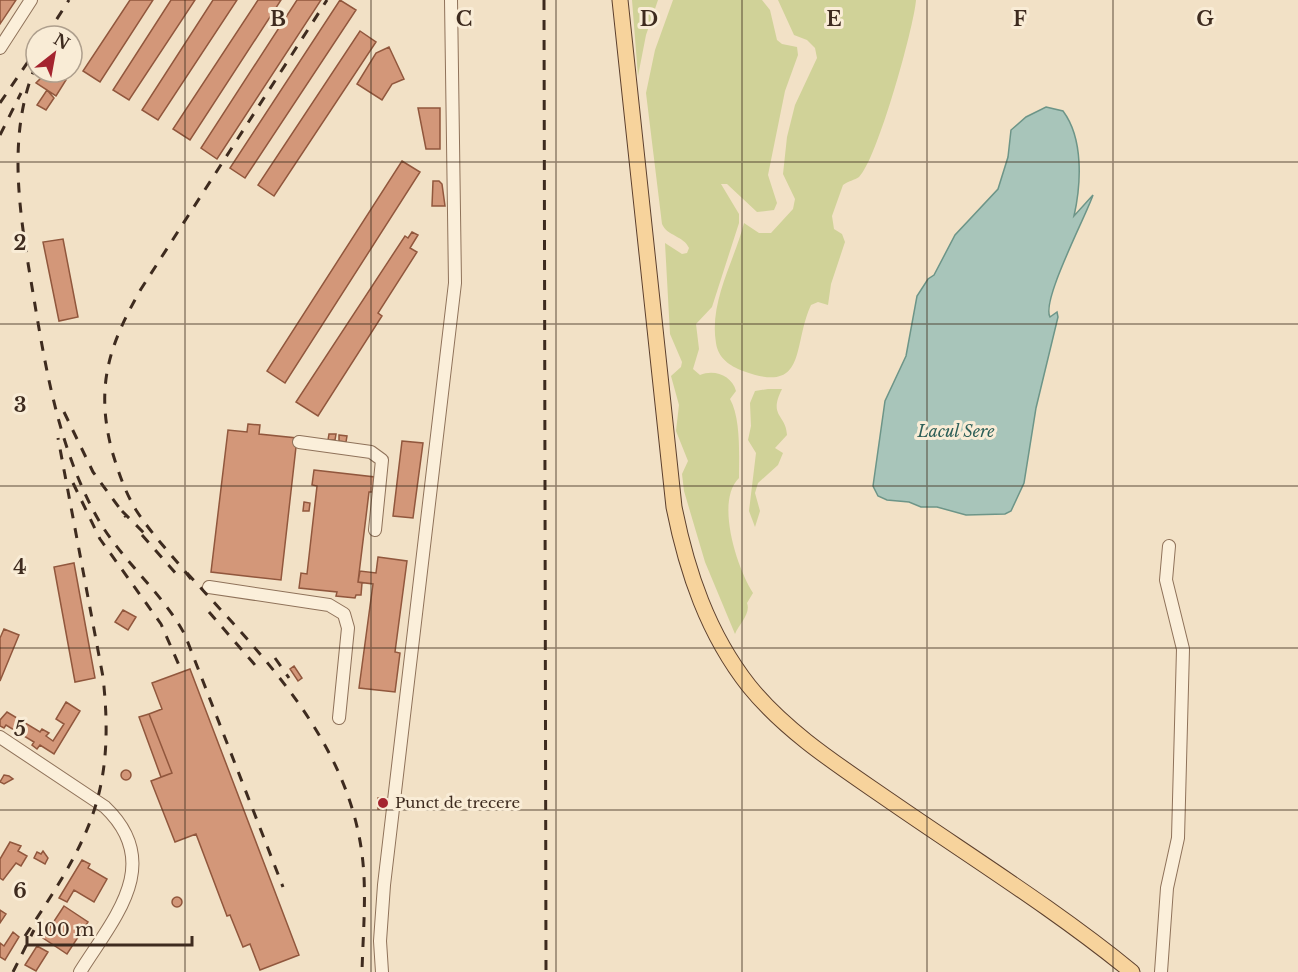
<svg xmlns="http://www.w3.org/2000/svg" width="1298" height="972" font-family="'Libre Baskerville',serif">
  <rect width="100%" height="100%" fill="#f2e1c6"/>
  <!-- green -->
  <path fill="#d0d298" d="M632,0H658L646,35L638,76Z
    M673,0H762L770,10L777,40L782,44L797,47L798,55L785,91L768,175L777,203L774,210L757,212L727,184H721L739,214V223L712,307L696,324L699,349L693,369L700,375C715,369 732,376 736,391L730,399C741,419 739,454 739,478C715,501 737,568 753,593L747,603C751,614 739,624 735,634L705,562L684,491L682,474L688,461L676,431L679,405L671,376L681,367L682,362L670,334L665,243L682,254L687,253L689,248C684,236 667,236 662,224L646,93L655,50Z
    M778,0H916C914,27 877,160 859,177C855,180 848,181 843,185L832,216L834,229L842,234L845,242L831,284L828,305L818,302L811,305C792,346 808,395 743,371C730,366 718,358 716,343C709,302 734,262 744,223L759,233H771L793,209L795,199L783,174L787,137L795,105L817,58L815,48L807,40L794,35Z
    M768,389H782C768,417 786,414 787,435L775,448L783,453L778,465L758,483L755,493L760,511L755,527L749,511L756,453L748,440L751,426L750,403L755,391Z"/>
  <!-- water -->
  <path fill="#a8c5ba" stroke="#6d9588" stroke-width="1.5" d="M1046,107L1063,111C1084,139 1081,185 1074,216L1093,195C1086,216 1041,301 1050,317L1057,312L1058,317L1036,408L1024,483L1011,511L1005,514L966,515L937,507H921L909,502L887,500L878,496L873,486L885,401L906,356L917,296L928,279L934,275L955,235L998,189L1008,157L1011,130L1026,117Z"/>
  <!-- building -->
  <path fill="#d39779" stroke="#91573d" stroke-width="1.5" d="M0,0H16L0,24Z
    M130,0H153L100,82L83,71Z
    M171,0H195L129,100L113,90Z
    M213,0H237L158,120L142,110Z
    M258,0H281L190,140L173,129Z
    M297,0H321L217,159L201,148Z
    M340,0L356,10L245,178L230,168Z
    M360,31L376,42L274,196L258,185Z
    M389,47L404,79L392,84L382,100L357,84L376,53Z
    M47,72H53L66,80L56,96L36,83Z
    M47,90L54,98L46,110L37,105Z
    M418,108H440V149H426Z
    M402,161L420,172L285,383L267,371Z
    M433,181H439L442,184L445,206H432Z
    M412,232L418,235L410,248L417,252L378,313L382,316L318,416L296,402L405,236L408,238Z
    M63,239L78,317L59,321L43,242Z
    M248,424L260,425L259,434L297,438L281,580L211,572L228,430L247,432Z
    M329,434H336L335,440H328Z
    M339,435L347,436L346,442L339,441Z
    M402,441L423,443L413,518L393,516Z
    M314,470L375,477L373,492H369L358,582L362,583L361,595H356L355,598L336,596L337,592L299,588L301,573L307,574L317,486L312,485Z
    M304,502L310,503L309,511H303Z
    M378,557L407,561L395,652L400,653L395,692L359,688L373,584L358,582L360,571L376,573Z
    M74,563L95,678L75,682L54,567Z
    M123,610L136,617L128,630L115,622Z
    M4,629L19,635L0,681V638Z
    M294,666L302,678L298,681L290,669Z
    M190,669L299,955L260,970L250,944L243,947L230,915L227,916L196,834L175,842L151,781L172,773L149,714L162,709L152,683Z
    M66,702L80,711L54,754L40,745L37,749L32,745L34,742L6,725L4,728L0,726V720L7,712L40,732L42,729L49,733L46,736L53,741L64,724L56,719Z
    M149,714L172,773L161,777L139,717Z
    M121 775a5 5 0 1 1 10 0a5 5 0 1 1-10 0Z
    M4,775L9,776L13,779L4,784L0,782Z
    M378,798H387V809H378Z
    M10,842L21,846L18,851L27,856L21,866L16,863L3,880L0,878V859Z
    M43,851L48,858L45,864L34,858L37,852L41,854Z
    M82,860L90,864L88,868L107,879L94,902L74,890L67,902L59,898Z
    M172 902a5 5 0 1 1 10 0a5 5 0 1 1-10 0Z
    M64,906L88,922L67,954L43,938Z
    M0,910L6,914L0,923Z
    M13,932L19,937L5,960L0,957V943L4,946Z
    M37,946L48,952L36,971L25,965Z"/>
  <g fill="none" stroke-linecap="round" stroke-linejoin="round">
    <defs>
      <path id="minor" d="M0,48L31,0
        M299,442L371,452L382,460L375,530
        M209,587L329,605L344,614L348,628L339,718
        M0,737L105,807C165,864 113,919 80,972
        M382,972L380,941L384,885L455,283L451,0
        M1161,972L1167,888L1178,838L1183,649L1166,580L1169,546"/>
      <path id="major" d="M620,0L674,507C687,572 708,634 749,686C787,733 841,767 890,801C971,857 1056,910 1132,972"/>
    </defs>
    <!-- minor casing -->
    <use href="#minor" stroke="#8f725a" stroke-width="14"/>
    <!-- major casing -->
    <use href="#major" stroke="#5d402e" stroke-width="17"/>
    <!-- minor -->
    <use href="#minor" stroke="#fbefda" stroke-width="12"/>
    <!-- major -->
    <use href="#major" stroke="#f7d39c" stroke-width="15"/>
    <!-- rail -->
    <path stroke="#3e2b1f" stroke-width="3" stroke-dasharray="10 10" stroke-linecap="butt" d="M544,0L546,972
      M46,36L69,0
      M36,65C3,142 23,231 36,311C48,382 62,455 98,519C122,561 162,592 185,635L283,887
      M0,103L36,50
      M0,135L21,93
      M64,412L93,472L126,517
      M73,483L100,539L161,624L182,672
      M122,511L150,539
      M142,535L178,576
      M187,573C262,655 347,739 362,854C367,893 363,932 362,972
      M191,579C173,556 152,535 136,510C125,492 118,471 112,451C95,386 109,345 141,289L327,0
      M209,612L255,665
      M275,658L289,678
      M25,936C88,841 116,795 103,677L58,438
      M13,972L34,930"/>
  </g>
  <!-- grid -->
  <path fill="none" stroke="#3e2b1f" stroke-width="1.5" stroke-opacity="0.55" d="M185,0V972M371,0V972M556,0V972M742,0V972M927,0V972M1113,0V972M0,162H1298M0,324H1298M0,486H1298M0,648H1298M0,810H1298"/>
  <!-- markers -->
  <circle fill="#a4242f" stroke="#f9ecd6" stroke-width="2" cx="383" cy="803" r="6"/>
  <g text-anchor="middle" stroke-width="6" stroke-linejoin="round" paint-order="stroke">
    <!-- poi labels -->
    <g font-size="15" fill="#3e2b1f" stroke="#f9ecd6" text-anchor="start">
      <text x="395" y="808">Punct de trecere</text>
    </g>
    <!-- water labels -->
    <g font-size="16" font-style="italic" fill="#2d5f58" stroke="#f9ecd6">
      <text x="956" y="437">Lacul Sere</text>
    </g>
  </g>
  <g font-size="20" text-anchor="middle" font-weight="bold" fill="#3e2b1f" stroke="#f9ecd6" stroke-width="6" stroke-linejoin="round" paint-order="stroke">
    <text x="278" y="26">B</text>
    <text x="464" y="26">C</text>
    <text x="649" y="26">D</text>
    <text x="834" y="26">E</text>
    <text x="1020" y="26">F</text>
    <text x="1205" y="26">G</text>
    <text x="20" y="250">2</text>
    <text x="20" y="412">3</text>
    <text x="20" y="574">4</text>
    <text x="20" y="736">5</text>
    <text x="20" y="898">6</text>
  </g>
  <!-- north arrow -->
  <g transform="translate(54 54) rotate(31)"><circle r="28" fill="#f9ecd6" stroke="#ae9f8d" stroke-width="1.5"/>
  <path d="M0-4.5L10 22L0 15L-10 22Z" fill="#a4242f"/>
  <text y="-9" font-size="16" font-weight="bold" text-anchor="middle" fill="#3e2b1f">N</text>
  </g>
  <!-- scale -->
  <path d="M27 936v9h165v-9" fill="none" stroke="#3e2b1f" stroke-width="3"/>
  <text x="36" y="936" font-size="18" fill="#3e2b1f" stroke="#f9ecd6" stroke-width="4.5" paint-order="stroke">100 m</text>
</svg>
